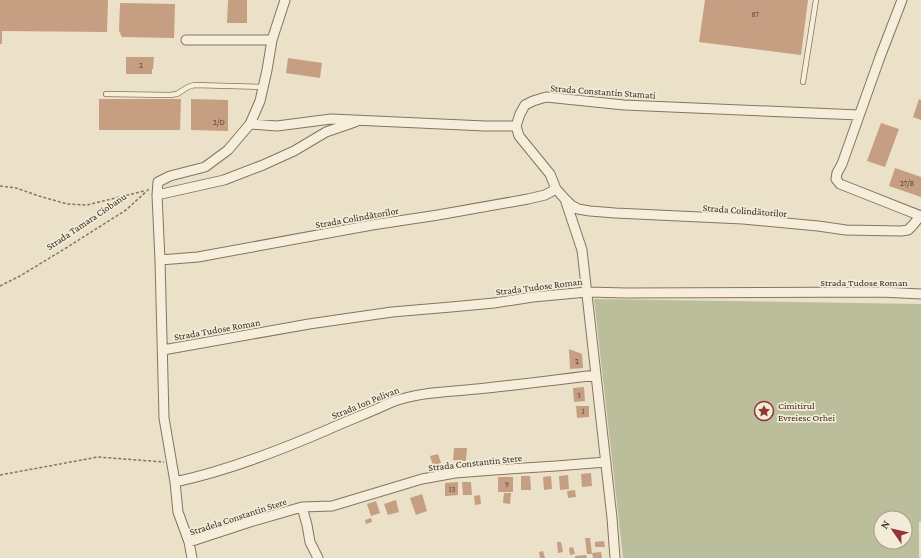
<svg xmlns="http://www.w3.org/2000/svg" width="921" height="558" font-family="'Crimson Pro',serif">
  <rect width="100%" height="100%" fill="#ebe1c8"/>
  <!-- cemetery -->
  <path fill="#babe9b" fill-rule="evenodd" d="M594,299L921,304V521L919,522V558H623ZM881,518H905V542H881Z"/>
  <!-- building -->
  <path fill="#c69e82" d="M0,0H108L107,32L2,31V44H0Z
    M228,0H247V23H227Z
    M705,0H808L801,55L699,42Z
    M120,3L175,4L174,38L122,37L119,31Z
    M126,57H154L153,69H152V74H126Z
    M288,58L322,63L320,78L286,73Z
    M99,99H181L180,130H99Z
    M191,99L228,100V131L191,130Z
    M919,99L921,100V120L913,117Z
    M881,123L899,129L885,167L867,161Z
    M895,168L921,177V197L889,186Z
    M569,349L582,354L583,368L570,369Z
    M584,387L585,401L574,402L573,388Z
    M576,406H589V417L577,418Z
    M454,448H467L466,461L453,460Z
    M438,454L441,463L433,466L430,456Z
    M591,473L592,486L582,487L581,474Z
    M568,475L569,489L560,490L559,476Z
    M521,476H530L531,490H521Z
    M551,476L552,489L544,490L543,477Z
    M498,477H513V492H498Z
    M458,482V495L445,496V483Z
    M462,482H471L472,495H463Z
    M575,490L576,497L568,498L567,491Z
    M504,493H511L510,504L503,503Z
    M422,494L427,511L416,515L410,498Z
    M480,495L481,504L475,505L474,496Z
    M396,500L399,512L388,515L384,504Z
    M376,501L380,513L371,516L367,504Z
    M371,518L372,522L366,524L365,520Z
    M585,538H590L592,554H587Z
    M604,541L605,547H595V542Z
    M557,542H561L563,552L558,553Z
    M573,547L575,554L570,555L569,548Z
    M543,551L545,558H540L539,552Z
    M601,552L602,558H593L592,553Z
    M586,555L587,558H575V556Z"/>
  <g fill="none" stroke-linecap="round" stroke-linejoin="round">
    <defs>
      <path id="service" d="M803,82L816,0
        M106,94L170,95L177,94L188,87L194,85L263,87"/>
      <path id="minor" d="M902,0L880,57L842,164L837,173L836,179L840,184L921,216
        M186,40H272
        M250,124L277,126L331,119L485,126H516L520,114L525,105L533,101L546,97L624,105L859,115
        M516,126L519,136L550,174L556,189L565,199L582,250L612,518L615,558
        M157,195L224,180L263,165L294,151L326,132L355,122
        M565,199L571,205L578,209L590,211L615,213L743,219L818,226L846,230L901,231L908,230L913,225L920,216
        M160,260L198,257L372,225L438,215L528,199L545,195L556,189
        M163,350L309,324L392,312L451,307L494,303L533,297L587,292L626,293L881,292L921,294
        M175,482C227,471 278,451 327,430C349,420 371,412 392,402C419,392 448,392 477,389C516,385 556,380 596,375
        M302,507L307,525L310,542L318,558
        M189,542L250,522L302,507L332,506L422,479L455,473L494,470L556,466L606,462
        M192,558L189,542L178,512L175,482L164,418L160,260L157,195L158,182L170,176L205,167L228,150L250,124L260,101L267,70L272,40L285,0"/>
    </defs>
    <!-- service casing -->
    <use href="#service" stroke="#86745f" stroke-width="6"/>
    <!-- minor casing -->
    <use href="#minor" stroke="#86745f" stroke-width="11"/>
    <!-- path -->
    <path stroke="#86745f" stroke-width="1.5" stroke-dasharray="3 2" stroke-linecap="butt" d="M0,186L16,188L39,196L67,204L87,205L144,191
      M0,286L20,276L66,248L126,210L149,189
      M0,475L98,457L164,462"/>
    <!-- service -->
    <use href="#service" stroke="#f6eedb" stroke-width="4.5"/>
    <!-- minor -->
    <use href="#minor" stroke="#f6eedb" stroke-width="9"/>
  </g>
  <!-- icons -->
  <defs>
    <symbol id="sight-ring" viewBox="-11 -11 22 22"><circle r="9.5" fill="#f3ebd7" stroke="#903434" stroke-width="1.5"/><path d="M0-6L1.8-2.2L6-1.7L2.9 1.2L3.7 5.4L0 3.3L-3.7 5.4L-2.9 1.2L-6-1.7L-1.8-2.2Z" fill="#903434"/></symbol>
  </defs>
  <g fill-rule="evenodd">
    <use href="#sight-ring" x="753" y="400" width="22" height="22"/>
  </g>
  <g text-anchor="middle" stroke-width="3.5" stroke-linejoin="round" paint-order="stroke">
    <!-- number labels -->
    <g font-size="8" fill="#5b4839">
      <text x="755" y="17">87</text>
      <text x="141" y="68">2</text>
      <text x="219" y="125">2/D</text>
      <text x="907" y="186">27/B</text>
      <text x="577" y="364">2</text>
      <text x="579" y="398">3</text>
      <text x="583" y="414">1</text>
      <text x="507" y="487">9</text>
      <text x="452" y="492">13</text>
    </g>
    <!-- street labels -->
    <g font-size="10" fill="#372c21" stroke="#f3ebd7">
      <text transform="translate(603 91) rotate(4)" y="4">Strada Constantin Stamati</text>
      <text transform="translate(745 210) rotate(4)" y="4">Strada Colindătorilor</text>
      <text transform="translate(357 217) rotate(-10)" y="4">Strada Colindătorilor</text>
      <text transform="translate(86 221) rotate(-34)" y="4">Strada Tamara Ciobanu</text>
      <text x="864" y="286">Strada Tudose Roman</text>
      <text transform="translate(539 286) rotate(-7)" y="4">Strada Tudose Roman</text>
      <text transform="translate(217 329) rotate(-10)" y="4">Strada Tudose Roman</text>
      <text transform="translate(365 402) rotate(-22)" y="4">Strada Ion Pelivan</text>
      <text transform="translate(475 462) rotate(-6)" y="4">Strada Constantin Stere</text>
      <text transform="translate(238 516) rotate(-18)" y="4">Stradela Constantin Stere</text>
    </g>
    <!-- poi labels -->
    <g font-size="10" fill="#372c21" stroke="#f3ebd7" text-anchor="start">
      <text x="778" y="409">Cimitirul<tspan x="778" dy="12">Evreiesc Orhei</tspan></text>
    </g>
  </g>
  <!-- north arrow -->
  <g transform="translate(893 530) rotate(304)"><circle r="19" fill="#f3ebd7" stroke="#a89f8e"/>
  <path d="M0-3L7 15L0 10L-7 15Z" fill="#903434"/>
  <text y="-6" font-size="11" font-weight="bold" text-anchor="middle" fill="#372c21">N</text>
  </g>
</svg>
